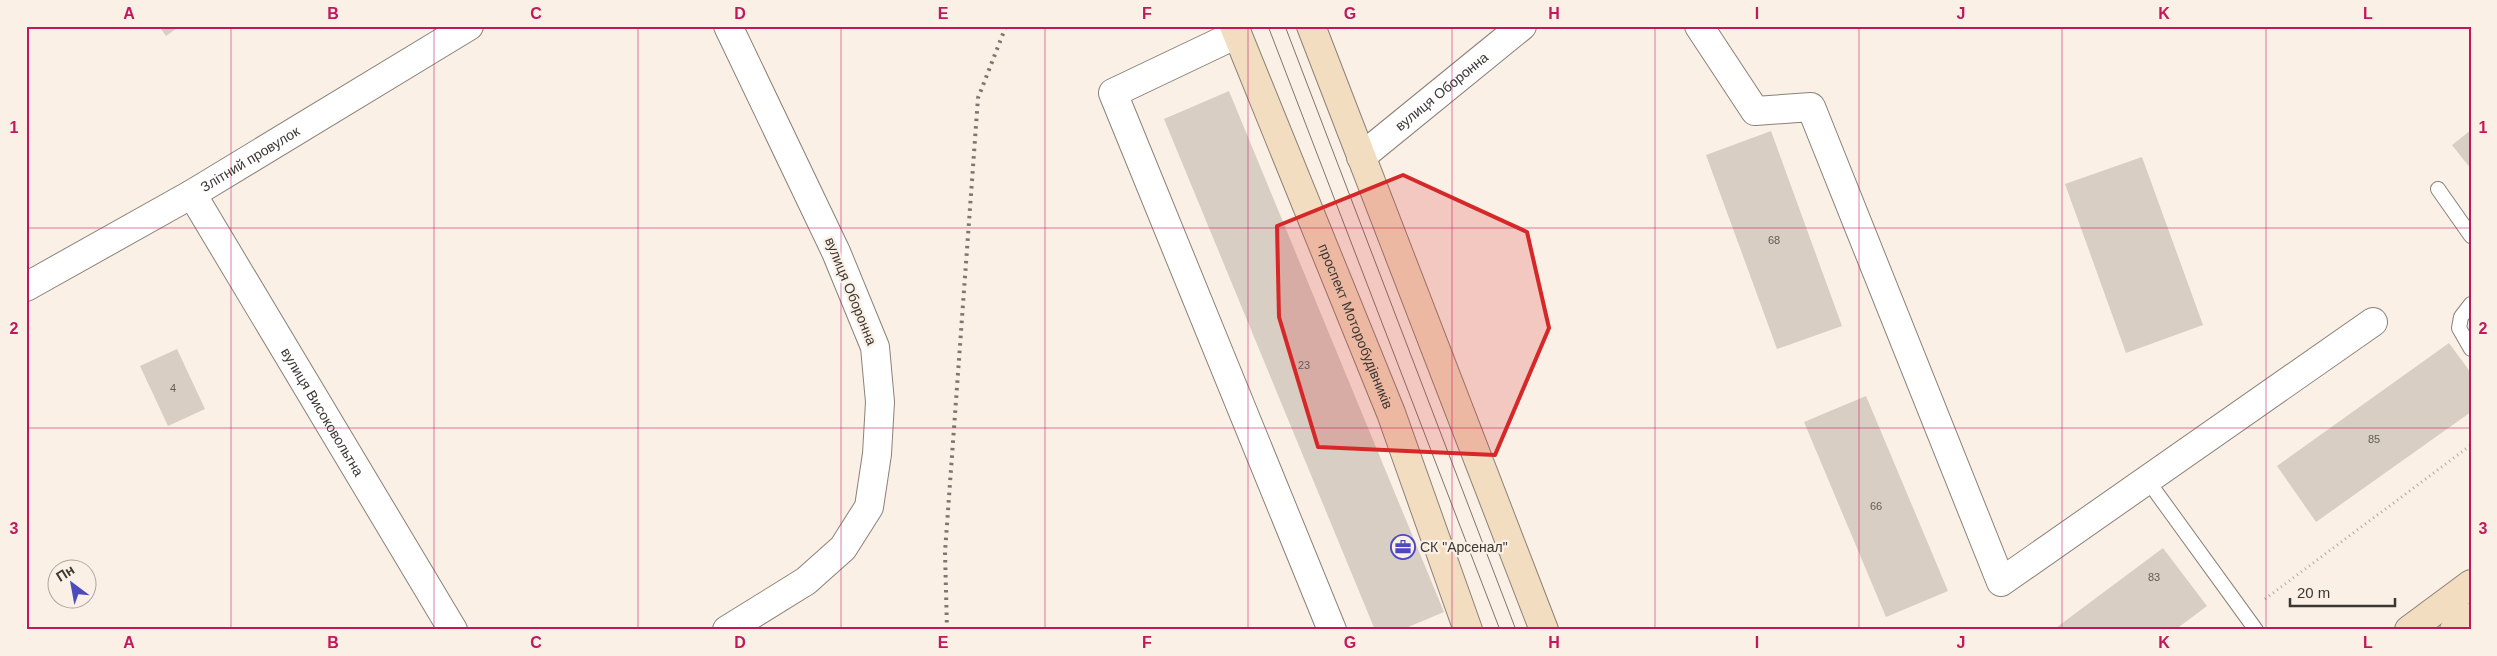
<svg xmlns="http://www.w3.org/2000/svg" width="2497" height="656" font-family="Helvetica,sans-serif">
  <rect width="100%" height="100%" fill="#fbf0e6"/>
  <!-- building -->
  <path fill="#d8cec4" d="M159,26H180L166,36Z
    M1229,91L1444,612L1401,630H1375L1164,119Z
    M2471,130V169L2452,145Z
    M1771,131L1842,326L1777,349L1706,155Z
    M2142,157L2203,325L2126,353L2065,184Z
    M2449,343L2471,373V412L2316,522L2277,466Z
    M177,349L205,409L168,426L140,366Z
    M1866,396L1948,591L1886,617L1804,422Z
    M2163,548L2207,606L2175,630H2053Z"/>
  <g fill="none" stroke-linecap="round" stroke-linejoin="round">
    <defs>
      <path id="lane" d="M2438,189L2471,236
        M2471,304L2461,317L2459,328L2471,349
        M2148,481L2256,630"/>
      <g id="street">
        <path d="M1699,26L1755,111L1811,107L2001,582L2373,322"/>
        <path d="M1237,34L1113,93L1332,630"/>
        <path id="s1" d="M1361,157L1522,26"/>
        <path id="s2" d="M192,194L453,630"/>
        <path id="s3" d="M26,287L192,194L469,26"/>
        <path d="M727,630L806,581L843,548L869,507L877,454L880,402L875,347L836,252L728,26"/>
      </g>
      <g id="secondary">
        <path id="s4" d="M1234,26L1391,413L1468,630"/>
        <path d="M1311,26L1544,630"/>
        <path d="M2409,630L2471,584"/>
        <path d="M2454,630L2471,617"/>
      </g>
    </defs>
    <!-- lane casing -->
    <use href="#lane" stroke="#8b8178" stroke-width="16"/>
    <!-- street casing -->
    <use href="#street" stroke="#8b8178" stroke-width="30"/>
    <!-- secondary casing -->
    <use href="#secondary" stroke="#8b8178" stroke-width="30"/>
    <!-- path -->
    <path stroke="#aea69e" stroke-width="3" stroke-dasharray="1 4" stroke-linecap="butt" d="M2265,599L2471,445"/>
    <!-- lane -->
    <use href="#lane" stroke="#fff" stroke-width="14"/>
    <!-- street -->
    <use href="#street" stroke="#fff" stroke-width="28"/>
    <!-- secondary -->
    <use href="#secondary" stroke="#f2ddc1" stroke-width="28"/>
    <!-- tram -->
    <path stroke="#7d7670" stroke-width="1" d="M1268,26L1500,630
      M1285,26L1516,630"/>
    <!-- rail -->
    <path stroke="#7d7670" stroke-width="4" stroke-dasharray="2.5 5" stroke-linecap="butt" d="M947,630L945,552L978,98L1006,26"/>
  </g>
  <!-- marked area -->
  <path fill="#d62828" fill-opacity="0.2" stroke="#d62828" stroke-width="4" stroke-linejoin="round" d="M1403,175L1527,232L1549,328L1495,455L1318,447L1279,317L1277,226Z"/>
  <!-- grid -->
  <path fill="none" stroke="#c2185b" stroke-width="1" stroke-opacity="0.55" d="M231,26V630M434,26V630M638,26V630M841,26V630M1045,26V630M1248,26V630M1452,26V630M1655,26V630M1859,26V630M2062,26V630M2266,26V630M26,228H2471M26,428H2471"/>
  <!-- icons -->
  <defs>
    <symbol id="office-ring" viewBox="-11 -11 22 22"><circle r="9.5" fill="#fbf0e6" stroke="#4d49bf" stroke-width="1.5"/><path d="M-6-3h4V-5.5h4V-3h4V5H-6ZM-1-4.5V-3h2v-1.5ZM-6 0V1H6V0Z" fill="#4d49bf"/></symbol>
  </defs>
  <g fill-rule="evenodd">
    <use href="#office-ring" x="1389" y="533" width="28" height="28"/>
  </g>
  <g text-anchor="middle" stroke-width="4.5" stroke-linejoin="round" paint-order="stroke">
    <!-- number labels -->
    <g font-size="11" fill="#625d57">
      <text x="1774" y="244">68</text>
      <text x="1304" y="369">23</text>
      <text x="173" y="392">4</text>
      <text x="2374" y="443">85</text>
      <text x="1876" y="510">66</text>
      <text x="2154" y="581">83</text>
    </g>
    <!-- street labels -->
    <g font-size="14" fill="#3b3733" stroke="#fbf0e6">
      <text dy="5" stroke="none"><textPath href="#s1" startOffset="104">вулиця Оборонна</textPath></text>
      <text dy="5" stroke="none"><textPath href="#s3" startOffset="258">Злітний провулок</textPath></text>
      <text transform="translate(851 291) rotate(68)" y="5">вулиця Оборонна</text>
      <text dy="5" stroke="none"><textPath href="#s4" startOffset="324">проспект Моторобудівників</textPath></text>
      <text dy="5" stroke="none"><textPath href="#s2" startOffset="254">вулиця Високовольтна</textPath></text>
    </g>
    <!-- poi labels -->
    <g font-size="14" fill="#3b3733" stroke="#fbf0e6" text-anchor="start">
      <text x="1420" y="552">СК "Арсенал"</text>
    </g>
  </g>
  <!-- border -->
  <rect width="2497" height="656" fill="none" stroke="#fbf0e6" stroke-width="55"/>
  <!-- north arrow -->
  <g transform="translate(72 584) rotate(328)"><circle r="24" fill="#fbf0e6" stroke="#aea69e"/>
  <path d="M0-4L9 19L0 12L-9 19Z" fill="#4d49bf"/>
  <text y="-8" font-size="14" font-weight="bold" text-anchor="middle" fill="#3b3733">Пн</text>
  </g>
  <!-- scale -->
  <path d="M2290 598v8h105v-8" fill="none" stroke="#3b3733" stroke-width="2.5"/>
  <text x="2297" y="598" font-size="15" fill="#3b3733" stroke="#fbf0e6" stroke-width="4" paint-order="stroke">20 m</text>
  <rect x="28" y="28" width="2442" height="600" fill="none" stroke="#c2185b" stroke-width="2"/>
  <g font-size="16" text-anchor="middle" font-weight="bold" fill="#c2185b">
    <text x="129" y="19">A</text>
    <text x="333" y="19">B</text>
    <text x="536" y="19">C</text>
    <text x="740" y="19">D</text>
    <text x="943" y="19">E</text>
    <text x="1147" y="19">F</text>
    <text x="1350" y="19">G</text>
    <text x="1554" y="19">H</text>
    <text x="1757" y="19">I</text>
    <text x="1961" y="19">J</text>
    <text x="2164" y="19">K</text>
    <text x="2368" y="19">L</text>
    <text x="14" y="133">1</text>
    <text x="2483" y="133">1</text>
    <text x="14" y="334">2</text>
    <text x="2483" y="334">2</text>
    <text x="14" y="534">3</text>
    <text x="2483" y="534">3</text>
    <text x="129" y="648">A</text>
    <text x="333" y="648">B</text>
    <text x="536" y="648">C</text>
    <text x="740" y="648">D</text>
    <text x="943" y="648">E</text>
    <text x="1147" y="648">F</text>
    <text x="1350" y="648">G</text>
    <text x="1554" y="648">H</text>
    <text x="1757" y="648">I</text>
    <text x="1961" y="648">J</text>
    <text x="2164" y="648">K</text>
    <text x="2368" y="648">L</text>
  </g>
</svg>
